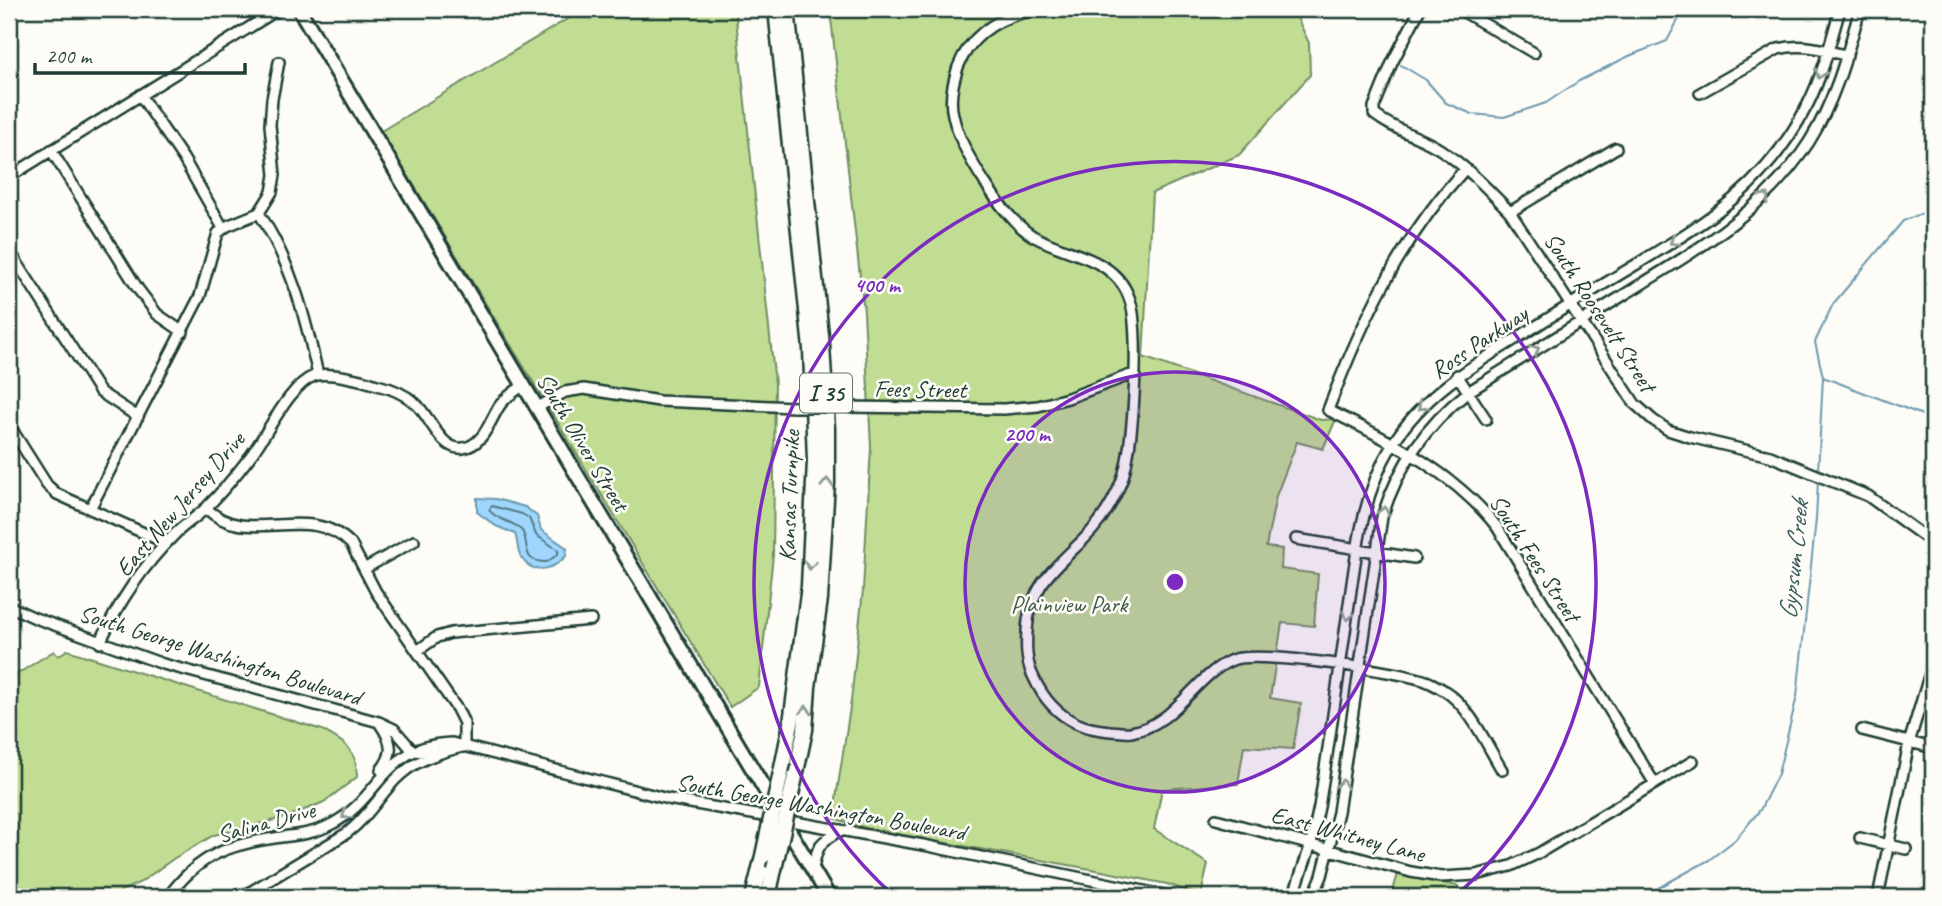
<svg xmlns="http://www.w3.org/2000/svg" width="1942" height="906" font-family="Caveat,sans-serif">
  <rect width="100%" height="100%" fill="#fdfcf7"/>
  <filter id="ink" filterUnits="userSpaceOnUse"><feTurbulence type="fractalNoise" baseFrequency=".0143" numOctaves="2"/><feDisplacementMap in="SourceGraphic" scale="14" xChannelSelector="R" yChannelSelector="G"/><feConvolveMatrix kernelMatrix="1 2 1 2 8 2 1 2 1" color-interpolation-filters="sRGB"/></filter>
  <g filter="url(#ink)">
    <!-- green -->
    <path fill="#c1dd94" stroke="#708d64" stroke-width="2" d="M584,9H735L775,384L773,555L759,687L730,707L381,131Z
      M830,9H1293L1309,43L1310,75L1239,155L1152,193L1143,357L1321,420L1336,419L1323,449L1297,442L1276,496L1266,547L1282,549L1281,569L1318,574L1314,626L1282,623L1270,698L1301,703L1293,749L1244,746L1238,784L1162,789L1154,829L1208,864L1201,895L1167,884L1102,871L869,829L833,818L851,701L863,590L871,447L864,312Z
      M67,650L322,730C345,743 357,748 357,777L324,802L287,817L214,835L173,859L141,882L121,891L115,897H9V679L54,651L58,656Z
      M1398,874L1458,886L1457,897H1391Z"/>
    <!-- water -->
    <path fill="#9fd6fe" stroke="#6c99ad" stroke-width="2" d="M477,498L496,499L525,507L537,516L541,530L567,548L566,556C554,569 533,577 521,557C517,550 518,542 515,534L496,526L477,512Z"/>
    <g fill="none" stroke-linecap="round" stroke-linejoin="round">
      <!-- shore -->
      <path stroke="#527a85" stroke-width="2" d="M492,506L522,514L529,518L536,535L558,550V554L547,562C519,562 531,545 522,531C514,520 498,522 489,510Z"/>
      <!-- stream -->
      <path stroke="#6c99ad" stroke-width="2" d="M1401,65L1426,80L1446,103L1472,114L1504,117L1546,103L1579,81L1629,56L1667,41L1684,9
        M1823,377L1933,419
        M1818,471L1823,377L1815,342L1833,304L1903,221L1933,209
        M1642,897L1709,860L1735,840L1760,810L1778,774L1797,696L1816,519L1818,480"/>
      <defs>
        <path id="minor" d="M1039,9C1004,15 972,31 958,67C953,82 949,100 953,115C960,150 1003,218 1033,236C1072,258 1125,257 1133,313C1138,350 1134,445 1122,480C1114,501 1100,523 1084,539C1055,568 1029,586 1027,631C1026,648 1026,663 1034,678C1043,698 1057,714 1076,723C1086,728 1100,730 1110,731C1117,731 1125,733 1131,732C1176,725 1194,676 1232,660C1256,650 1399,671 1426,681C1432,683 1440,688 1445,691C1471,708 1486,744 1502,770
          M1420,9L1392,63L1374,107V114C1393,130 1420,136 1441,150C1467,167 1489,190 1510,212L1635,404L1653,420L1668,430L1690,437L1770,456L1868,496L1933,543
          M1459,9L1534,53
          M1700,93L1778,49C1802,43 1824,49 1847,56
          M140,95L183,158L223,228
          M51,150L138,289L157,314L183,332
          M1465,169C1401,238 1361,323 1328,410C1390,441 1453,471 1497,527L1655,784
          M9,177L279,9
          M1510,212L1616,148
          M259,213C292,264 305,316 318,375
          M9,250L100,392L138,417
          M1457,375L1486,419
          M538,407L565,392L584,389L659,401L794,407
          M846,407L1004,409L1038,406L1068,398L1133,374
          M9,425L47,485L57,494L166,543
          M206,508C247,549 308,500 351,544L376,592L457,709L464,723V747
          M90,509L200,296L218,233L227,226L259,213L272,192L275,175L270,125L272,99L279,62
          M1296,539L1414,558
          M364,569L414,541
          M9,606L35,618L163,664L379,722L394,729L413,751L438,753
          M100,643C118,603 144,565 175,534C185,524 197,517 207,507C222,492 236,475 249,458C266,437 289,385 314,376C327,371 363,380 377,385C390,388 405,394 415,403C430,415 440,451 463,448C484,445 490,420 500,405C507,396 515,391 524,385
          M417,651L437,637L451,633L591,620
          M380,724C392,741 395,753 381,770
          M1862,730L1933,748
          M1216,819L1411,872L1441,877L1476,875L1511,866L1539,853L1693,761
          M1860,838L1906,849
          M813,869C817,845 820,842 841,830
          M168,897C199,854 230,844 281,837C299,835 316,833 332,824C381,799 382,745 452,743L668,799L923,845L1173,897
          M242,897L347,833C368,817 377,799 395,780C413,761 437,753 462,747
          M1293,897L1311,844L1319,807C1329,744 1338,681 1347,618C1356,559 1360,498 1392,445C1423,395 1470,367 1519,337C1558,312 1597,288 1637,264C1711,219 1767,185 1808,104C1823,74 1831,41 1840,9
          M1313,897L1322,876L1338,812L1382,517C1399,465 1425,426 1468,392C1521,359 1574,326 1627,293C1695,251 1764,212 1809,142C1835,101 1847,55 1860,9
          M1878,897L1909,743L1933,663"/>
        <path id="major" d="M299,9L829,897"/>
        <path id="highway" d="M776,9L811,349L815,461L809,586L791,723L783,763
          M787,9L822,345L827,429V483L820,599L808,687L805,730L795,777
          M753,897L763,856
          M768,897L774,869"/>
      </defs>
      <!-- minor casing -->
      <use href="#minor" stroke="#1f3d34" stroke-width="14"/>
      <!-- major casing -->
      <use href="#major" stroke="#1f3d34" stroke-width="18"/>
      <!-- highway casing -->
      <use href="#highway" stroke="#1f3d34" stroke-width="19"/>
      <!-- minor -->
      <use href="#minor" stroke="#fdfcf7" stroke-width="9"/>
      <!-- major -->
      <use href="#major" stroke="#fdfcf7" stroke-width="12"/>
      <!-- highway -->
      <use href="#highway" stroke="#fdfcf7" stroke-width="14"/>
      <defs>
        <path id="minor-bridge" d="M794,407H846"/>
        <path id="highway-bridge" d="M763,856L783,763
          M774,869L795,777"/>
      </defs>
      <!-- minor-bridge casing -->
      <use href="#minor-bridge" stroke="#1f3d34" stroke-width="14" stroke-linecap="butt"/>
      <!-- highway-bridge casing -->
      <use href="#highway-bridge" stroke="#1f3d34" stroke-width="19" stroke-linecap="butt"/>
      <!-- minor-bridge -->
      <use href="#minor-bridge" stroke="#fdfcf7" stroke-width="9"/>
      <!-- highway-bridge -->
      <use href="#highway-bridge" stroke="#fdfcf7" stroke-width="14"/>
    </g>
    <!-- one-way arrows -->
    <defs><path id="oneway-chevron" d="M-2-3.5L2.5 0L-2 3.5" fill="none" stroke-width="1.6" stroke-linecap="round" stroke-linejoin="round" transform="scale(1.75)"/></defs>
    <g stroke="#8e9c96">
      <use href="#oneway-chevron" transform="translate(1820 74) rotate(110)"/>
      <use href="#oneway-chevron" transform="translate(1765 197) rotate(-46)"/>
      <use href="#oneway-chevron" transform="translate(1674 241) rotate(148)"/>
      <use href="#oneway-chevron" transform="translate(1535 350) rotate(-32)"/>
      <use href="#oneway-chevron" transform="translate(1422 406) rotate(134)"/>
      <use href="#oneway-chevron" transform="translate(827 483) rotate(-89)"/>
      <use href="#oneway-chevron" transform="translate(1384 511) rotate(-74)"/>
      <use href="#oneway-chevron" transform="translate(810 565) rotate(94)"/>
      <use href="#oneway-chevron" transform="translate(1348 616) rotate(99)"/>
      <use href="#oneway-chevron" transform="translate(806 710) rotate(-86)"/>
      <use href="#oneway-chevron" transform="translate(1342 784) rotate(-81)"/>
      <use href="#oneway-chevron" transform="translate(346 815) rotate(142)"/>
    </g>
  </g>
  <!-- distance rings -->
  <circle cx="1175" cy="582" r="210" fill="#7b2cbf" fill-opacity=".12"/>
  <g fill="none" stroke="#7b2cbf" stroke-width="3.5">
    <circle cx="1175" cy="582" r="210"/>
    <path d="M893 895A421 421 0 1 1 1457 895"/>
  </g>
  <g text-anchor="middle" stroke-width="5" stroke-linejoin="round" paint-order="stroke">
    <!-- shield labels -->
    <rect fill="#fdfcf7" stroke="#62766e" stroke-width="2" x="800" y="373.5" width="52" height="39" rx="5"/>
    <g font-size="23" font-weight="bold" fill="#1f3d34">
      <text x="826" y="401">I 35</text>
    </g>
    <!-- street labels -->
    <g font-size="24" fill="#1f3d34" stroke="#fdfcf7">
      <text transform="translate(1600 312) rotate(57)" y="8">South Roosevelt Street</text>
      <text transform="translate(1479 342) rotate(-34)" y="8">Ross Parkway</text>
      <text transform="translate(920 389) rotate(1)" y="8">Fees Street</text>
      <text transform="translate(583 442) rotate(59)" y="8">South Oliver Street</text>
      <text transform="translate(789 496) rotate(-88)" y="8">Kansas Turnpike</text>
      <text transform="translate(180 504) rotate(-49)" y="8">East New Jersey Drive</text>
      <text transform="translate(1535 558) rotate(57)" y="8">South Fees Street</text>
      <text transform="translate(220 655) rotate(17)" y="8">South George Washington Boulevard</text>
      <text transform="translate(821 807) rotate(10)" y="8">South George Washington Boulevard</text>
      <text transform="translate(266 822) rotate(-15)" y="8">Salina Drive</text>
      <text transform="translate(1348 834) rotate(15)" y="8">East Whitney Lane</text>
    </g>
    <!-- park labels -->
    <g font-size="24" fill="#3f5d47" stroke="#fdfcf7">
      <text x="1069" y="612">Plainview Park</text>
    </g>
    <!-- water labels -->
    <g font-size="26" font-style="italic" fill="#395c5c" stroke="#fdfcf7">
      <text transform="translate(1793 560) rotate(-84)" y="9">Gypsum Creek</text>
    </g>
  </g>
  <circle cx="1175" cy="582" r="10" fill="#7b2cbf" stroke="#fdfcf7" stroke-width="3.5"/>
  <g font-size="21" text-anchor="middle" font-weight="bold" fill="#7b2cbf" stroke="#fdfcf7" stroke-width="5" stroke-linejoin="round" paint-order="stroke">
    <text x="877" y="292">400 m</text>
    <text x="1027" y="441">200 m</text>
  </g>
  <!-- margin -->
  <rect width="1942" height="906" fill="none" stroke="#fdfcf7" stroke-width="35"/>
  <rect x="18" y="18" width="1907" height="871" fill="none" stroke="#1f3d34" stroke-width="2.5" filter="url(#ink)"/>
  <!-- scale -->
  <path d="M35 63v10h210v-10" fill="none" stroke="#1f3d34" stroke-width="3.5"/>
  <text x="46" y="63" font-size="21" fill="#1f3d34" stroke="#fdfcf7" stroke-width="5" paint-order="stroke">200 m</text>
</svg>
